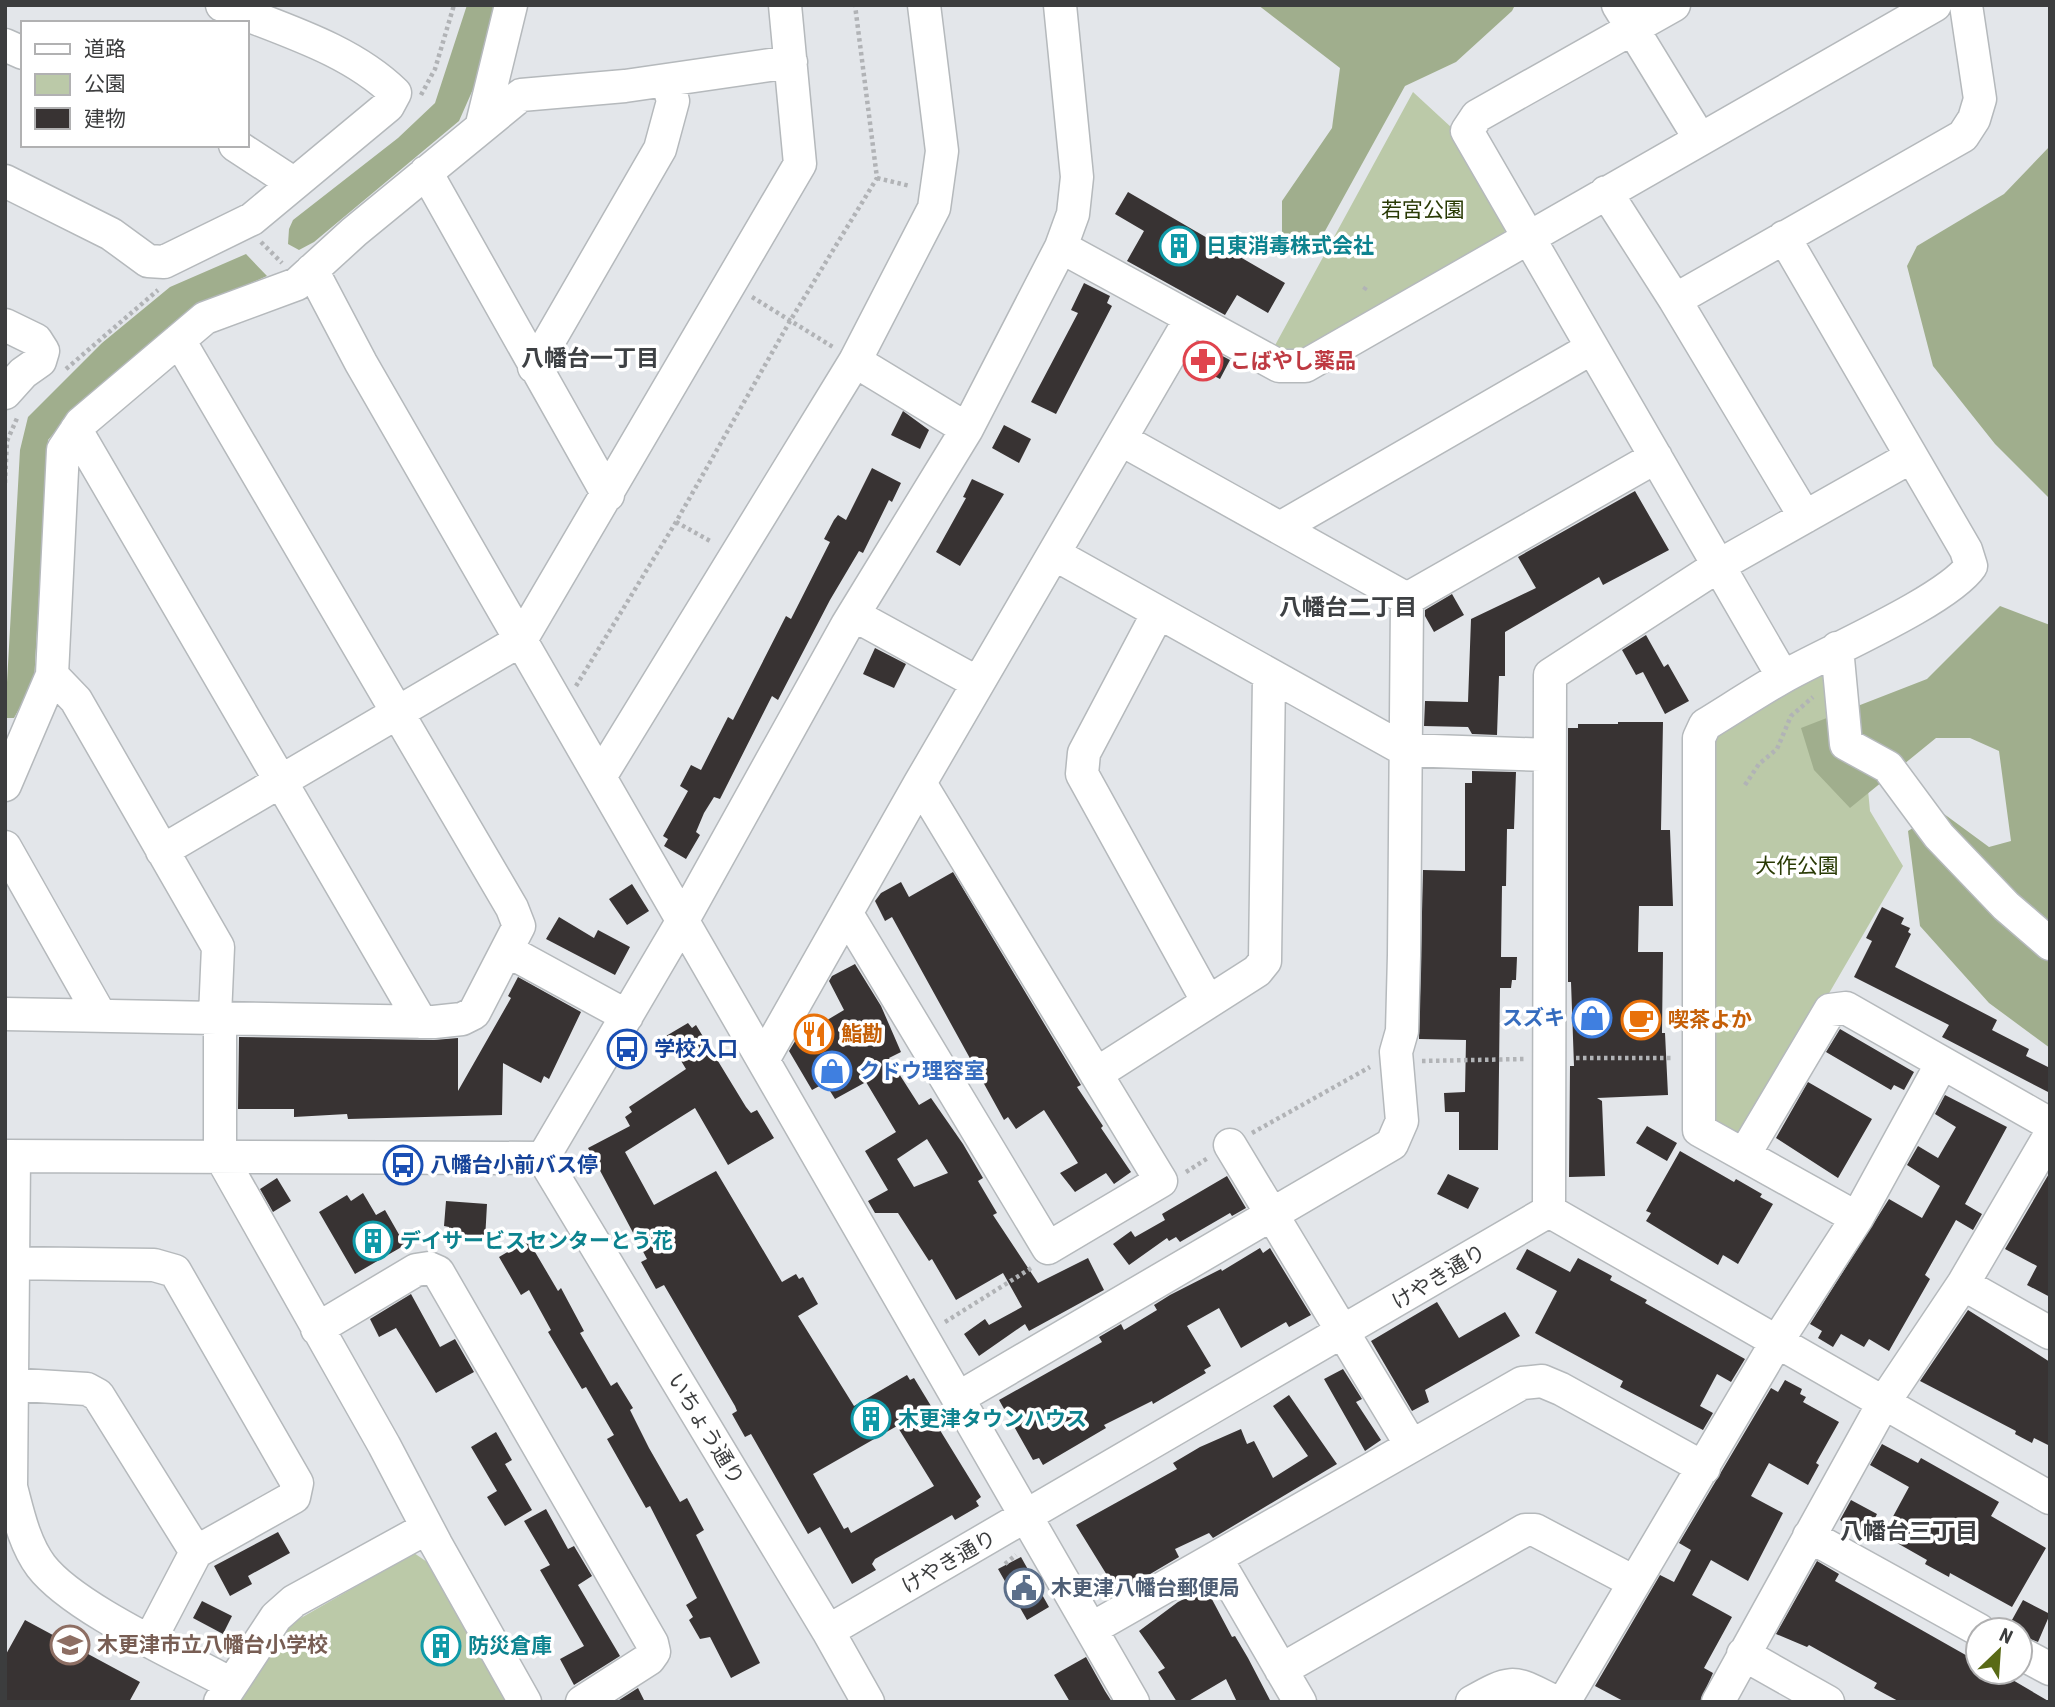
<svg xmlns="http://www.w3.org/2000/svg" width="2055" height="1707" font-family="'Roboto Condensed','Noto Sans JP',sans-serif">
  <rect width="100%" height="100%" fill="#e3e6ea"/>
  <!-- green -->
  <path fill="#bbc9a8" d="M1413,92L1452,128L1507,227L1500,241L1302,354L1273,349Z
    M1824,664L1832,672L1823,745L1868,790L1870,811L1903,866L1749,1131L1730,1135L1715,1129L1703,740Z
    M414,1553L430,1564L509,1702H238L280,1630Z"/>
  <!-- forest -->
  <path fill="#a0ae8d" d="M467,5H495L474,87L459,121L314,242L299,250L288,244L289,229L293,220L398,138L435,103Z
    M1258,5H1515L1512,11L1456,62L1405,86L1314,251L1282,248V201L1332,128L1340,68Z
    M2050,146V499L1995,444L1933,366L1907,266L1917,246L2004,194Z
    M246,254L267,276L188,311L71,413L48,440L34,682L14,718H5L20,450L28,417L102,343L170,287Z
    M2000,606L2050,625V1048L1989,1003L1920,926L1908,831L1940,811L1989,847L2011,841L1999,751L1970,738H1936L1850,808L1814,770L1801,728L1927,679Z"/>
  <!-- building -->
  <path fill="#383333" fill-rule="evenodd" d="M1128,192L1285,283L1268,313L1237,295L1225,315L1127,261L1144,231L1115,214Z
    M1084,283L1110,296L1107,303L1112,306L1056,414L1031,402L1078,313L1071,310Z
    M1198,343L1230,360L1220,379L1187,362Z
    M903,411L929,430L920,449L891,435Z
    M1004,425L1031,439L1019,463L992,448Z
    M872,468L901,483L892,502L889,500L863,553L859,551L830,600L778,700L772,696L720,799L714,797L704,813L696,832L700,835L686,859L664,846L668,839L663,836L688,791L680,786L691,765L701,770L728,717L733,720L786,616L791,619L830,542L824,539L834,520L838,515L846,520Z
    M972,479L1004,494L960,566L936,552L966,498L963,497Z
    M1635,491L1669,550L1603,585L1599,577L1505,632V676H1499L1497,735L1472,734L1468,727L1424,726L1425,701L1468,702L1471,619L1536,588L1518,557Z
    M1452,594L1464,615L1434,632L1425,616V610Z
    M1646,635L1664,667L1668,664L1689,701L1665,714L1643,672L1636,675L1622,650Z
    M875,648L906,664L894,688L863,674Z
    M1618,722H1663L1661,830H1670L1673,906H1639L1638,952H1663L1662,1033H1665L1668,1095L1597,1098L1602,1101L1605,1176L1569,1177L1570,1066H1574L1571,982H1568V728H1578V724H1618Z
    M1472,771L1516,772L1514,829H1507L1506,886H1502L1501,957H1517L1516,980H1512L1511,988H1500L1498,1150H1459V1112H1445L1444,1093L1465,1092L1466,1040L1419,1039L1423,870L1465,871V783H1472Z
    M953,872L1081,1085L1077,1087L1103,1126L1101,1128L1131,1172L1114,1184L1106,1173L1075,1192L1060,1173L1078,1163L1044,1110L1016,1129L1008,1117L1004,1120L892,917L885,921L875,901L881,893L901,882L909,897Z
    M632,884L649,911L627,925L609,899Z
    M1882,907L1904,918L1901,924L1910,928L1908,932L1911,934L1895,967L1997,1020L1992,1030L2029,1049L2026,1056L2050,1068V1093L1942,1037L1949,1025L1854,977L1872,941L1866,938Z
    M559,917L594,938L598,930L630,947L615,975L546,939Z
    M855,964L881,1006L901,1052L889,1058L919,1105L931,1098L963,1144L983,1178L978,1181L997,1213L993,1215L1038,1283L1088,1258L1104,1290L1029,1331L1025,1324L979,1356L964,1334L985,1319L989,1325L1022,1307L1003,1273L956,1300L932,1259L929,1261L898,1213H875L868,1201L888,1190L865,1151L896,1132L866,1082L835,1099L825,1083L812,1090L789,1051L797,1038L844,1010L829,981L832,976ZM927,1139L948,1173L914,1187L897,1159Z
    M518,977L581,1012L549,1079L544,1076L541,1083L503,1063L502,1115L348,1119L347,1114L294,1117V1109H238L239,1037L434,1040L458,1038V1091L511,998L508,996Z
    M688,1023L692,1028L696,1025L746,1107L751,1113L757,1110L774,1138L728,1165L695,1108L625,1152L654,1205L716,1171L782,1282L796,1274L799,1279L803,1277L818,1304L798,1316L854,1406L907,1375L910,1380L914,1378L931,1406L927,1409L981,1497L976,1501L979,1506L955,1520L952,1515L875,1559L872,1564L876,1570L852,1584L820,1527L808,1534L751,1434L745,1437L732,1414L737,1411L735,1406L664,1285L656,1289L641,1262L647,1259L588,1148L630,1126L625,1117L632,1112L629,1107L686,1069L666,1036ZM897,1426L934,1486L851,1533L848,1527L844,1529L813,1474Z
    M1840,1029L1914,1072L1904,1090L1894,1085L1891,1090L1826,1052Z
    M1808,1082L1872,1119L1838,1178L1776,1138Z
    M1945,1095L2007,1127L1965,1204L1982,1214L1973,1230L1956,1220L1925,1275L1930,1279L1889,1351L1869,1339L1864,1347L1841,1334L1833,1347L1818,1338L1822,1331L1810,1324L1889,1199L1922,1218L1940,1186L1907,1165L1918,1146L1938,1158L1956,1127L1935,1114Z
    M1647,1126L1677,1143L1667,1161L1636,1143Z
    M1680,1151L1734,1182L1736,1179L1762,1194L1760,1197L1773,1204L1738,1264L1723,1255L1718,1265L1646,1221L1651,1213L1646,1211Z
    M2050,1172V1297L2027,1285L2037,1266L2005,1249Z
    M1448,1174L1479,1188L1468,1209L1437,1194Z
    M1227,1176L1246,1208L1232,1216L1230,1213L1180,1242L1176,1237L1169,1241L1167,1238L1129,1265L1113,1244L1131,1231L1135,1237L1165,1220L1162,1214Z
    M277,1178L291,1201L273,1212L260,1189Z
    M363,1193L376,1215L385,1210L405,1245L355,1274L319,1212L347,1195L351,1201Z
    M446,1201L487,1204L485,1240L449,1235V1227L444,1226Z
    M528,1240L558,1291L561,1288L584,1331L580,1333L611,1386L617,1382L633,1408L630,1410L649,1448L680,1502L687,1498L704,1530L696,1535L760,1663L731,1678L710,1637L700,1639L689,1620L693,1617L686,1605L697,1598L650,1506L646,1508L607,1439L614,1435L586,1387L582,1389L548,1332L551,1330L529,1290L521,1295L499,1257Z
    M1260,1248L1263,1253L1270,1248L1311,1315L1289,1327L1286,1322L1241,1348L1219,1308L1187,1326L1211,1366L1204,1370L1206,1373L1153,1404L1152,1401L1104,1425L1106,1428L1043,1465L1039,1458L1033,1460L999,1400L1102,1342L1099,1337L1116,1327L1121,1324L1124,1330L1157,1310L1154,1305L1170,1295L1221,1269L1222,1271Z
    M1527,1249L1570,1272L1578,1258L1612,1276L1610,1280L1647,1300L1645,1303L1745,1359L1731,1382L1717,1374L1700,1406L1713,1413L1703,1430L1620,1387L1623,1381L1535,1333L1557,1291L1516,1269Z
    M411,1294L440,1347L455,1339L474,1372L436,1393L396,1328L379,1337L370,1319Z
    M1437,1302L1459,1338L1505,1312L1520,1336L1425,1390L1429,1402L1412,1411L1371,1341Z
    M1968,1310L2050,1362V1446L2034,1438L2032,1443L2015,1434L2016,1431L1920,1381Z
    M1343,1369L1362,1399L1356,1402L1381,1440L1365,1451L1324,1379Z
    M1785,1380L1802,1389L1800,1394L1806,1397L1803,1402L1839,1422L1816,1463L1819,1465L1808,1485L1769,1463L1751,1496L1783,1513L1748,1581L1711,1560L1692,1595L1732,1617L1704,1668L1713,1673L1700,1702H1625L1595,1686L1660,1575L1674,1582L1691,1550L1679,1543L1771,1388L1778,1392Z
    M1289,1395L1337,1464L1213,1538L1209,1533L1175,1549L1179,1557L1118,1593L1076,1525L1177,1469L1173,1463L1200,1447L1241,1429L1247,1444L1254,1441L1273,1478L1308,1456L1273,1406Z
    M496,1432L512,1460L505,1464L532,1510L505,1526L487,1497L497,1491L471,1447Z
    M1882,1444L1918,1463L1921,1458L1999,1502L1991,1516L2046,1548L2012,1607L1950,1573L1949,1577L1925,1564L1927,1560L1883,1535L1909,1487L1870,1465Z
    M1851,1500L1877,1514L1867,1534L1840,1520Z
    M546,1509L568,1549L574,1546L592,1576L578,1585L620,1656L574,1685L560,1659L584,1646L540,1570L550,1565L524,1521Z
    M278,1532L290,1553L248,1576L252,1584L230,1596L214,1566Z
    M1021,1557L1049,1607L1027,1620L998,1569Z
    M1817,1561L1839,1574L1835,1581L1978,1662V1672H1999L2050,1702H1900L1874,1688L1877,1683L1809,1645L1807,1647L1776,1634Z
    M1206,1588L1232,1637L1235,1636L1248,1658L1271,1702H1237L1226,1679L1187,1702H1177L1158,1672L1165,1668L1139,1631L1178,1602Z
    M2023,1600L2050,1614L2038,1642L2020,1635V1630L2007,1629Z
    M202,1601L232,1616L223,1634L193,1618Z
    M25,1620L140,1682L129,1702H5V1656Z
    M1086,1657L1105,1691L1112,1702H1070L1054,1675Z
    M638,1688L645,1702H616Z"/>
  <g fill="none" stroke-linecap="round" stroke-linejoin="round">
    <defs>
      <path id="minor" d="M1618,5L1700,139
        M1674,5L1477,116L1467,131L1783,677
        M5,45L23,53
        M482,124L511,5
        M235,145L293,183
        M426,172L608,495
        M5,181L111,234L148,261L164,262L252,219L388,106L395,93C349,48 280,29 222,5
        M1606,192L1675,300L1805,517
        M1784,237L1966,550L1971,566C1947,601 1825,653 1783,677C1757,692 1731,709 1705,725L1699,738V1130L1857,1218
        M1061,247L1279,366H1305L1935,5
        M312,270L361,363L1133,1702
        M1675,300L1963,136L1974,119L1980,99L1966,5
        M5,325L36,340L43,351L40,361L23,373L5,393
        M855,361L967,429
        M534,367L660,149L673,101L667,80
        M76,430L421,1022
        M1122,440L1407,599
        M1280,528L1592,348
        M1056,555L1405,750L1549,755
        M1407,599L1656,457
        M1158,613L1084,753L1082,774L1208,1002
        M854,615L978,683
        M1837,648L1846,744L1888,767L1939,836L2006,906L2050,944
        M52,675L76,700L218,947L215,1016
        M600,777L855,361L934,208L942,151L924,5
        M5,785L52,675L63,450L81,423L205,318L297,284L354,232L521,95L625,86L791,62
        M5,847L100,1015
        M162,851L521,640L800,164L785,5
        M847,914L1048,1248L1161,1181L920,783
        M508,951L627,1016
        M5,1014L434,1022L462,1019L474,1013L519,926L512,908L179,340
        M220,1016V1155L384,1445L436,1544L525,1702
        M763,1060L920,783L1191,318
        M1096,1074L1257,971L1265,961L1269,677
        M1230,1145L1411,1445
        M1744,1155L1830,1010L1846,1008L2050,1124
        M5,1156L543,1158
        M14,1157L11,1487C18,1513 24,1543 41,1566C74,1609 181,1656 231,1684
        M543,1158L683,920L847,625L967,429L1061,247L1073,214L1077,177L1060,5
        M543,1158L828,1631L868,1702
        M1549,1211L1550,675L1718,566L1911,457
        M5,1263L154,1265L175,1271L297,1483L294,1497L196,1552L150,1640
        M1963,1284L2050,1333
        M317,1329L416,1270L429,1268L438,1272L652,1643L654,1652L649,1659L582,1702
        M5,1384L87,1389L98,1395L196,1552
        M958,1398L1392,1144L1402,1121L1396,1052L1402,1031L1404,955L1407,599
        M1809,1536L1979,1630
        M1216,1558L1300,1702
        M1091,1629L1522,1383L1542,1381L1561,1389L1704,1468
        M828,1631L1549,1211L2050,1498
        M2020,1653L2050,1669
        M1743,1654L1828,1702
        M1281,1670L1525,1530H1535L1632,1581
        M220,1702L276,1617L294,1601L427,1528
        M1472,1702C1516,1677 1513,1682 1556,1702
        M1564,1702L1776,1343L1857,1218L1942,1063
        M1718,1702L1884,1402L1963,1284L2050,1135"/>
    </defs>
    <!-- minor casing -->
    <use href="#minor" stroke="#b5b9bc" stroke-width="35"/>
    <!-- path -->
    <path stroke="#b1b3b6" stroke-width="4.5" stroke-dasharray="3.5 3.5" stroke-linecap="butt" d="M421,95L435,69L454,5
      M877,178L910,186
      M1444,222L1446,219
      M261,242L282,263
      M1364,290L1366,287
      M752,297L833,347
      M66,369L158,290
      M5,483L7,441L18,416
      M676,522L712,542
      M576,686L676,522L790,321L877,178L855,5
      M1745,785L1759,764L1777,749L1791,716L1813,697
      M1576,1058H1673
      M1422,1061L1525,1059
      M1252,1133L1370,1067
      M1186,1172L1208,1158
      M945,1322L1033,1267
      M1005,1564L1016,1555"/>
    <!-- minor -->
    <use href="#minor" stroke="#fff" stroke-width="32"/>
  </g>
  <!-- icons -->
  <defs>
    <symbol id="building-ring" viewBox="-11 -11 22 22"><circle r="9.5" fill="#fff" stroke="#0f9aa8" stroke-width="1.5"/><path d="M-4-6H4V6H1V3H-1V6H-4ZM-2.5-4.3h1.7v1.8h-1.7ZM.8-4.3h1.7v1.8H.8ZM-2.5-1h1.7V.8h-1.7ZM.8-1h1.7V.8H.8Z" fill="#0f9aa8"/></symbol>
    <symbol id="pharmacy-ring" viewBox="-11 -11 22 22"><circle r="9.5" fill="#fff" stroke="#e0444e" stroke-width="1.5"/><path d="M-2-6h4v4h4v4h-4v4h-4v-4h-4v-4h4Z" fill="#e0444e"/></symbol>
    <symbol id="shop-ring" viewBox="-11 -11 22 22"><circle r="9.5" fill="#fff" stroke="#3f7fe0" stroke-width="1.5"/><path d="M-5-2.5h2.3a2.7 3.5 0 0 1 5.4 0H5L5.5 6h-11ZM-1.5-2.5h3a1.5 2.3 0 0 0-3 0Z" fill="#3f7fe0"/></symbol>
    <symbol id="cafe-ring" viewBox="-11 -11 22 22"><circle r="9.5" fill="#fff" stroke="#e8710a" stroke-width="1.5"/><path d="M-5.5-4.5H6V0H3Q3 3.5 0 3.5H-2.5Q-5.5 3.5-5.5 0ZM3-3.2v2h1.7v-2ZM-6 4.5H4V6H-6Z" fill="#e8710a"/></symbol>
    <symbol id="restaurant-ring" viewBox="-11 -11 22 22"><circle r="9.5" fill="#fff" stroke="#e8710a" stroke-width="1.5"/><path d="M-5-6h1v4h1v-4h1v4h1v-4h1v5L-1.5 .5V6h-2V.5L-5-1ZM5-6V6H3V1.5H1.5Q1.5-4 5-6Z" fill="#e8710a"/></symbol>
    <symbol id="bus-ring" viewBox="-11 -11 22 22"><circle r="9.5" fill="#fff" stroke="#1a4fb4" stroke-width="1.5"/><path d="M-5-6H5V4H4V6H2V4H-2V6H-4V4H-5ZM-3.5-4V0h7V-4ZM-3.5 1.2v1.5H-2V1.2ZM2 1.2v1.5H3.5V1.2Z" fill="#1a4fb4"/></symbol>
    <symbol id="civic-ring" viewBox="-11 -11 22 22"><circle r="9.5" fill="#fff" stroke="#5c6f8a" stroke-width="1.5"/><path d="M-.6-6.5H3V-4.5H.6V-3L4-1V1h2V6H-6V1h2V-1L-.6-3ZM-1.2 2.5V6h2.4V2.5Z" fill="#5c6f8a"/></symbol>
    <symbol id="school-ring" viewBox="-11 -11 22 22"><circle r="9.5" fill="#fff" stroke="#8d6e63" stroke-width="1.5"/><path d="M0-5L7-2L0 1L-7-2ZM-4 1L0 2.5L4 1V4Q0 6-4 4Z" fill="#8d6e63"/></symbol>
  </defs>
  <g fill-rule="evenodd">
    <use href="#building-ring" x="1157" y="224" width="44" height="44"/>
    <use href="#pharmacy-ring" x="1181" y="339" width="44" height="44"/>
    <use href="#shop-ring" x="1570" y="996" width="44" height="44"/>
    <use href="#cafe-ring" x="1619" y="998" width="44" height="44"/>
    <use href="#restaurant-ring" x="792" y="1012" width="44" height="44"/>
    <use href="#bus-ring" x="605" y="1027" width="44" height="44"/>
    <use href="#shop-ring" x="810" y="1049" width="44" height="44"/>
    <use href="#bus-ring" x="381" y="1143" width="44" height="44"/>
    <use href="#building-ring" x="351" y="1219" width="44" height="44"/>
    <use href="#building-ring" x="849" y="1397" width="44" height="44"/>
    <use href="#civic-ring" x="1002" y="1566" width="44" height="44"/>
    <use href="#school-ring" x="48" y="1623" width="44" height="44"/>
    <use href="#building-ring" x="419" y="1624" width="44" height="44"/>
  </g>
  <g text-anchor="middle" stroke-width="7" stroke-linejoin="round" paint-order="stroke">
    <!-- park labels -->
    <g font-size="21" fill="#293a04" stroke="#fff">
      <text x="1423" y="217">若宮公園</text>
      <text x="1797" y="873">大作公園</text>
    </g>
    <!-- culture labels -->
    <g font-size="21" font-weight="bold" fill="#0d838f" stroke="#fff" text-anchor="start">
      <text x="1206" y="253">日東消毒株式会社</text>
      <text x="400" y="1248">デイサービスセンターとう花</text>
      <text x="898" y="1426">木更津タウンハウス</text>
      <text x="468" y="1653">防災倉庫</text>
    </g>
    <!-- health labels -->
    <g font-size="21" font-weight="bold" fill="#be3a42" stroke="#fff" text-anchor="start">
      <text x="1230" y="368">こばやし薬品</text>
    </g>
    <!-- shop labels -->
    <g font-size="21" font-weight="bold" fill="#366cbe" stroke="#fff" text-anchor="end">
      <text x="1565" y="1025">スズキ</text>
      <text x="859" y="1078" text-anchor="start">クドウ理容室</text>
    </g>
    <!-- food labels -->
    <g font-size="21" font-weight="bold" fill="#c56008" stroke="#fff" text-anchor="start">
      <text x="1668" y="1027">喫茶よか</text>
      <text x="841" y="1041">鮨勘</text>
    </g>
    <!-- transit labels -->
    <g font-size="21" font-weight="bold" fill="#164399" stroke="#fff" text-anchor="start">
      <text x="654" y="1056">学校入口</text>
      <text x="430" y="1172">八幡台小前バス停</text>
    </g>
    <!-- street labels -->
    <g font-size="21" fill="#3c3d3e" stroke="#fff">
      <text transform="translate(1439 1277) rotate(-31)" y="7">けやき通り</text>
      <text transform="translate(706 1429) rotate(59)" y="7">いちょう通り</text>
      <text transform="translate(949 1562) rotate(-30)" y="7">けやき通り</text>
    </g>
    <!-- service labels -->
    <g font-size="21" font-weight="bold" fill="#4e5e75" stroke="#fff" text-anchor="start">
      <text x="1051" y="1595">木更津八幡台郵便局</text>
    </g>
    <!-- education labels -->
    <g font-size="21" font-weight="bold" fill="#785e54" stroke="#fff" text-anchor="start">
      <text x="97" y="1652">木更津市立八幡台小学校</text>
    </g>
    <!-- neighbourhood labels -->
    <g font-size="23" font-weight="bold" fill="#3e4144" stroke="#fff">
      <text x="590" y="366">八幡台一丁目</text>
      <text x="1348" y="615">八幡台二丁目</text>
      <text x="1909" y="1539">八幡台三丁目</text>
    </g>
  </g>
  <!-- border -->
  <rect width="2055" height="1707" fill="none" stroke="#3c3d3e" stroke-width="14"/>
  <!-- legend -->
  <rect x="21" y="21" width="228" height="126" fill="#ffffff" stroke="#b1b1b2" stroke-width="2"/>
  <rect x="35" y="44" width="35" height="10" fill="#ffffff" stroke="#b1b1b2" stroke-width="2"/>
  <text x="84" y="56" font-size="21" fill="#3c3d3e">道路</text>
  <rect x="35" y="74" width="35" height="21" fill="#bbc9a8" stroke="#b1b1b2" stroke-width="2"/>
  <text x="84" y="91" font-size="21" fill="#3c3d3e">公園</text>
  <rect x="35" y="108" width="35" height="21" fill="#383333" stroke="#b1b1b2" stroke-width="2"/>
  <text x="84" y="126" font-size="21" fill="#3c3d3e">建物</text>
  <!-- north arrow -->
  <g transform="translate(1999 1651) rotate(25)"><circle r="33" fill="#ffffff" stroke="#b1b1b2" stroke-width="2"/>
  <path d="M0-5L12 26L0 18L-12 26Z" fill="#596a16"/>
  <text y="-10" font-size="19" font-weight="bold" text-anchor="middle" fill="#3c3d3e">N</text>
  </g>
</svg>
